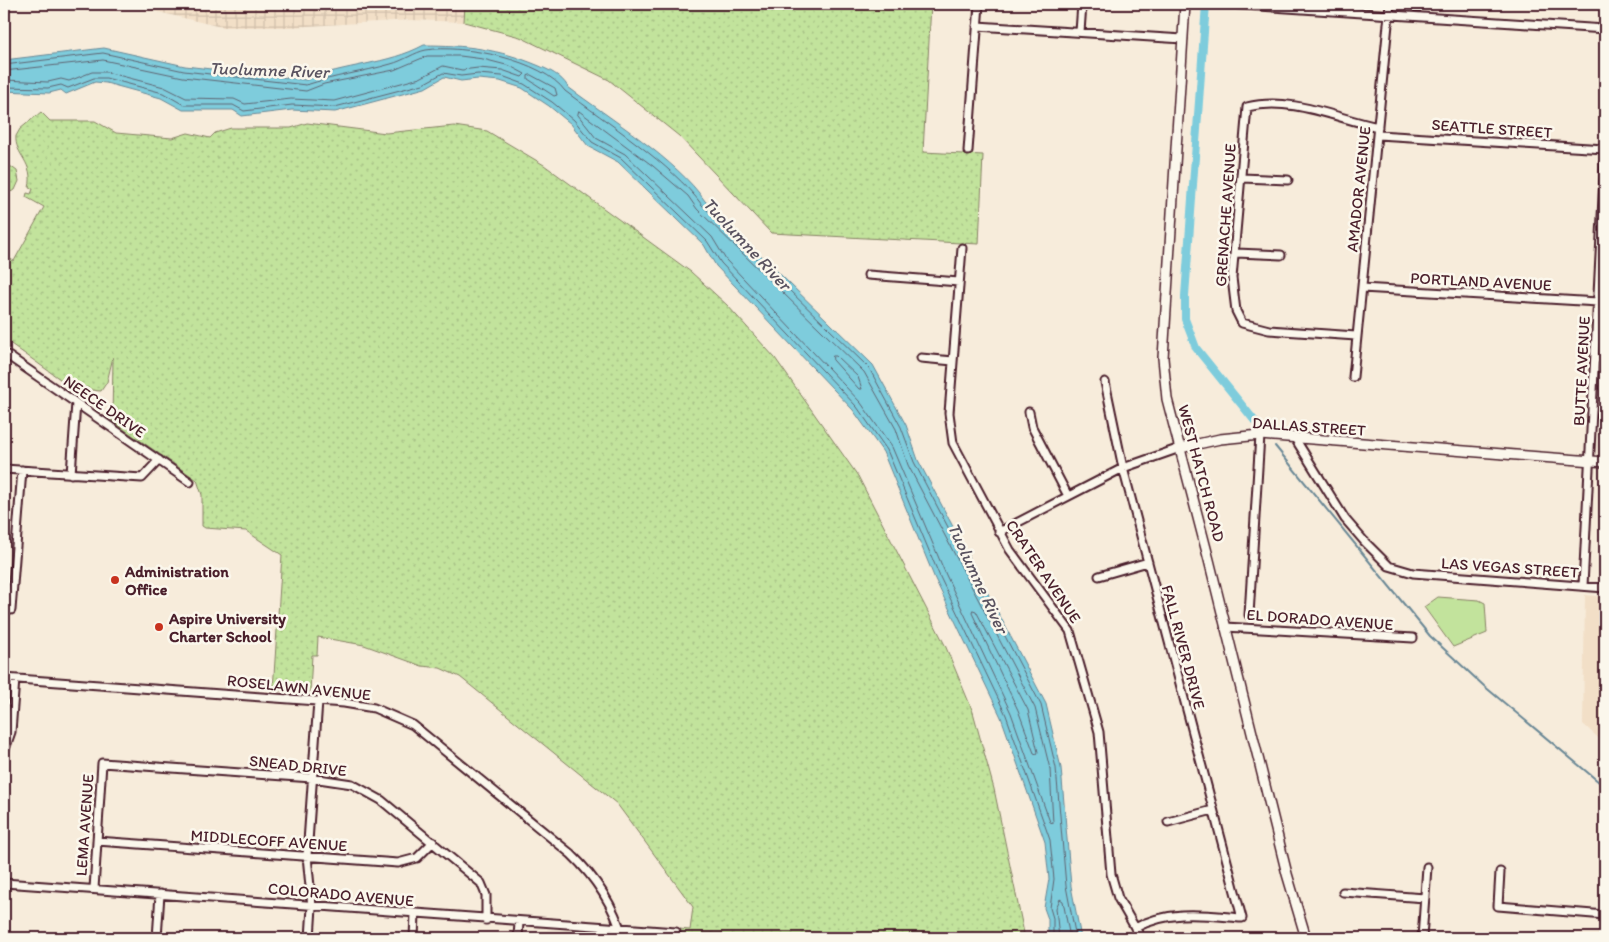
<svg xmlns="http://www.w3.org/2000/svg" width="1609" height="942" font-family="Itim,sans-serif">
  <defs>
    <pattern id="industrial-grid" width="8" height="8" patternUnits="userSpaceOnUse" patternTransform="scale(1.25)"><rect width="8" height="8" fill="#f2dfc7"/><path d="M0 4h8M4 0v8" fill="none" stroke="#d1bfab"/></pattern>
    <pattern id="grass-dots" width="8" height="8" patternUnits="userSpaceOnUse" patternTransform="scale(1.25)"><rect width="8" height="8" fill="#c2e39c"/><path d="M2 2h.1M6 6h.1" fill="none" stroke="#a8c287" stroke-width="1.8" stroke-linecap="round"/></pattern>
  </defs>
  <rect width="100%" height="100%" fill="#f7ecdb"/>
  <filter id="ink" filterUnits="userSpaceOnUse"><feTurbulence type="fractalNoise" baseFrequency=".02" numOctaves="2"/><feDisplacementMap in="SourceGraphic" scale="10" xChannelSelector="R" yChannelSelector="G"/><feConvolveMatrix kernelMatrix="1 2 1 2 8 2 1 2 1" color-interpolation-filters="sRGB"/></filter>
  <g filter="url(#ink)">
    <!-- built -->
    <path fill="#f2dfc7" d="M1585,595L1605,597V744L1583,724Z"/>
    <!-- industrial -->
    <path fill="url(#industrial-grid)" d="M125,4H465L464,22L411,20L291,27H221Z"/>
    <!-- grass -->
    <path fill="url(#grass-dots)" stroke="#868164" d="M465,4H931L923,152L983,155L979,244L771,233L679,136L609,80L520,37L464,22Z
      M41,112L50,121H95L116,133L172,138L188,133L210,138L215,133L231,128H291L307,123L386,133L454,126L487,131L544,165L691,272L727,305L775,358L858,476L945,645L973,712L994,789L1025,938H678L679,929L690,930L693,907L617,804L460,677L440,668L422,666L364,645L318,637L317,655H312L310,692L273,690L282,555L246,531L205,528L202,526V495L197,480L112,421L113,357L107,382L101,391C90,391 82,384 71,387L4,339V256L14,261L44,207L26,197L27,193L31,194L33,189L29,188C35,162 14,155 16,136L20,129Z
      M10,166L17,171L19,181L15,190L10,192L4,201V171Z"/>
    <!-- pitch -->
    <path fill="#c2e39c" stroke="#868164" d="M1438,597L1479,600L1485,603L1487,633L1453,647L1424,607Z"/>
    <!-- water -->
    <path fill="#7eccdc" stroke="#698795" d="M424,45C465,45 499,49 537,65C549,70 561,75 568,87C608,117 678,161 705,201L873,365L906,425L918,460L1046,704L1061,768L1071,886L1081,938H1048V919L1044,908L1049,879L1045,842L1001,717L935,579L883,452L853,410L716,266L704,245L618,162L588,146L571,124L549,106L522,88L500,81L478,79L461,81L444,77L425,88L335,112L292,110L242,116L233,110H183L161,98L106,83L95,82L66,94L61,90L49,93L4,91V60L104,48L185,66L306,80C345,64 387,65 424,45Z"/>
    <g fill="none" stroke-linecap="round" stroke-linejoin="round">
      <!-- shore -->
      <path stroke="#5f6472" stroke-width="1" d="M4,65L103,53L184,71L306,85C334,76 363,72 391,64C403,61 415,52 426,50C463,44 543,60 565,91C606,122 672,164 702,205L869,368L901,427L914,462L1041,705L1056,768L1066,886L1076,938
        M4,71L103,60L183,77L306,91L324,84L394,70L427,56H460L483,59L510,66L525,74L522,77L502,70L478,68L462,70L443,66L420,78L334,101L291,99L245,104L234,99L186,98L164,87L106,72H92L69,81L61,79L48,82L4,80
        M531,75L555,88L557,95L554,96L528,79V76Z
        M4,87L48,88L61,85L68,88L94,78H106L163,93L184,105H233L244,111L292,105L335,107L423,84L443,73L461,76L478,74L502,76L524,84L552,102L574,120L592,142L621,158L707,241L721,263L857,407L887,450L940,577L1006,715L1050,840L1054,879L1050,908L1053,918V938
        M579,111L653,166L688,196L697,209L864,372L896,429L908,465L1035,708L1050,769L1053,823L1050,822L1011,713L946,575L892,447L861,403L726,260L712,237L625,154L596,138L578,115Z
        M833,356H836L858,377L862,389H859L833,360Z
        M973,610L976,611L1028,710L1038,752L1037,754L1034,753L1018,710L972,613Z
        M1059,938L1056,908L1060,899L1063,901L1070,938"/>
      <!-- stream -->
      <path stroke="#698795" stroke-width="2" d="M1275,446L1430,636L1484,686L1605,787"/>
      <!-- canal -->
      <path stroke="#7eccdc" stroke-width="8" d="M1206,4L1185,296V319L1196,348L1262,430"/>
      <defs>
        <path id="minor" d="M1228,4L1605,29
          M977,26L1183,39
          M1080,32L1082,4
          M1378,135L1605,149
          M968,151L979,4
          M1242,178L1288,180
          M962,248L949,413L953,443L1010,550L1070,631L1099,732L1111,874L1118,898L1141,938
          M1236,253L1281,255
          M868,275L959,282
          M1362,288L1598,302
          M1356,336L1269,330L1242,323L1236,311L1232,278L1247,107C1291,96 1335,118 1378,127
          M4,353L190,482
          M921,358L953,361
          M1595,358L1605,359
          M1353,377L1390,4
          M1105,382L1123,468L1242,918C1205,915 1170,909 1135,928
          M1029,412L1032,427L1068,496
          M1296,440L1345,519L1364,541L1389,566L1413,573L1605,588
          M4,469L142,478L159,460
          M71,474L76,403
          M999,532L1123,468L1180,448
          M1099,576L1148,562
          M1583,586L1605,158
          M11,610L22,470
          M1249,615L1260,435
          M1225,627L1413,638
          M4,678L344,703L374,708L413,725L571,854C595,877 614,906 623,938
          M4,752L11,732L15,679
          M1168,822L1213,810
          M97,841L398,863L417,858L433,842
          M1500,872L1498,906L1605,915
          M4,883L676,932
          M94,889L102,763L312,778L352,784L381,800L481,883L486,895V920
          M1343,892L1425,898
          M157,938L160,894
          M310,938L312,907L307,856L318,701
          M414,938L415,914
          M518,938L519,922
          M1422,938L1427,867"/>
        <path id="tertiary" d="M1180,448L1220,439L1260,435L1605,462"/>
        <path id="secondary" d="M1185,4L1163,358L1167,399L1209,560L1287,874L1306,938"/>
      </defs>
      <!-- minor casing -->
      <use href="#minor" stroke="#4a1f2b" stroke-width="11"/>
      <!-- tertiary casing -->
      <use href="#tertiary" stroke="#4a1f2b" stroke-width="12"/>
      <!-- secondary casing -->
      <use href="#secondary" stroke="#4a1f2b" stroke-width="12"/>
      <!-- minor -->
      <use href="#minor" stroke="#fbf7ec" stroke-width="7"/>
      <!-- tertiary -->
      <use href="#tertiary" stroke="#fbf7ec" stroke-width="9"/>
      <!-- secondary -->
      <use href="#secondary" stroke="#fbf7ec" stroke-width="9"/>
    </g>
  </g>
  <!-- markers -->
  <g fill="#c8321e" stroke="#fbf7ec" stroke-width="2">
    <circle cx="115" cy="580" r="5"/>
    <circle cx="159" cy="627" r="5"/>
  </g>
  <g text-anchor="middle" stroke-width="5" stroke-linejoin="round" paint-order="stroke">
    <!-- street labels -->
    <g font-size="16" fill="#4a1f2b" stroke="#fbf7ec">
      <text transform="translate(1492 128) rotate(4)" y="6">SEATTLE STREET</text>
      <text transform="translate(1358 189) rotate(-84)" y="6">AMADOR AVENUE</text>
      <text transform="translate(1225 215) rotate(-86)" y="6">GRENACHE AVENUE</text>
      <text transform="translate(1481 281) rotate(3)" y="6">PORTLAND AVENUE</text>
      <text transform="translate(1581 371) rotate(-87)" y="6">BUTTE AVENUE</text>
      <text transform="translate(105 406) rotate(35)" y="6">NEECE DRIVE</text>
      <text transform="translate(1309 426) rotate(4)" y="6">DALLAS STREET</text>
      <text transform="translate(1202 473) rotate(75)" y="6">WEST HATCH ROAD</text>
      <text transform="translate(1510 567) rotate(4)" y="6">LAS VEGAS STREET</text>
      <text transform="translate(1044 571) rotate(56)" y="6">CRATER AVENUE</text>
      <text transform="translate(1320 619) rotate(4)" y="6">EL DORADO AVENUE</text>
      <text transform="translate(1184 647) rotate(75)" y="6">FALL RIVER DRIVE</text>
      <text transform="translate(299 687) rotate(6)" y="6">ROSELAWN AVENUE</text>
      <text transform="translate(298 765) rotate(6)" y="6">SNEAD DRIVE</text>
      <text transform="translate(84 825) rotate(-86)" y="6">LEMA AVENUE</text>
      <text transform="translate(269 840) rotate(4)" y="6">MIDDLECOFF AVENUE</text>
      <text transform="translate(341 894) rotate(5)" y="6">COLORADO AVENUE</text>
    </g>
    <!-- poi labels -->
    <g font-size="16" font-weight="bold" fill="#4a1f2b" stroke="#fbf7ec" text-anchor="start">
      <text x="125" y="577">Administration<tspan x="125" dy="18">Office</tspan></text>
      <text x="169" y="624">Aspire University<tspan x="169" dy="18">Charter School</tspan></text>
    </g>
    <!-- water labels -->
    <g font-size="18" font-style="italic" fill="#5a5360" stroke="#fbf7ec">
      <text transform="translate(269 70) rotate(2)" y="6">Tuolumne River</text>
      <text transform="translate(747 244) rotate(47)" y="6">Tuolumne River</text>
      <text transform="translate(978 578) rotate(65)" y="6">Tuolumne River</text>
    </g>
  </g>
  <!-- margin -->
  <rect width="1609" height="942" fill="none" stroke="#fbf7ec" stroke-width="20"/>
  <rect x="10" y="10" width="1589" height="922" fill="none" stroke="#4a1f2b" stroke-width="2" filter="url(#ink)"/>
</svg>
